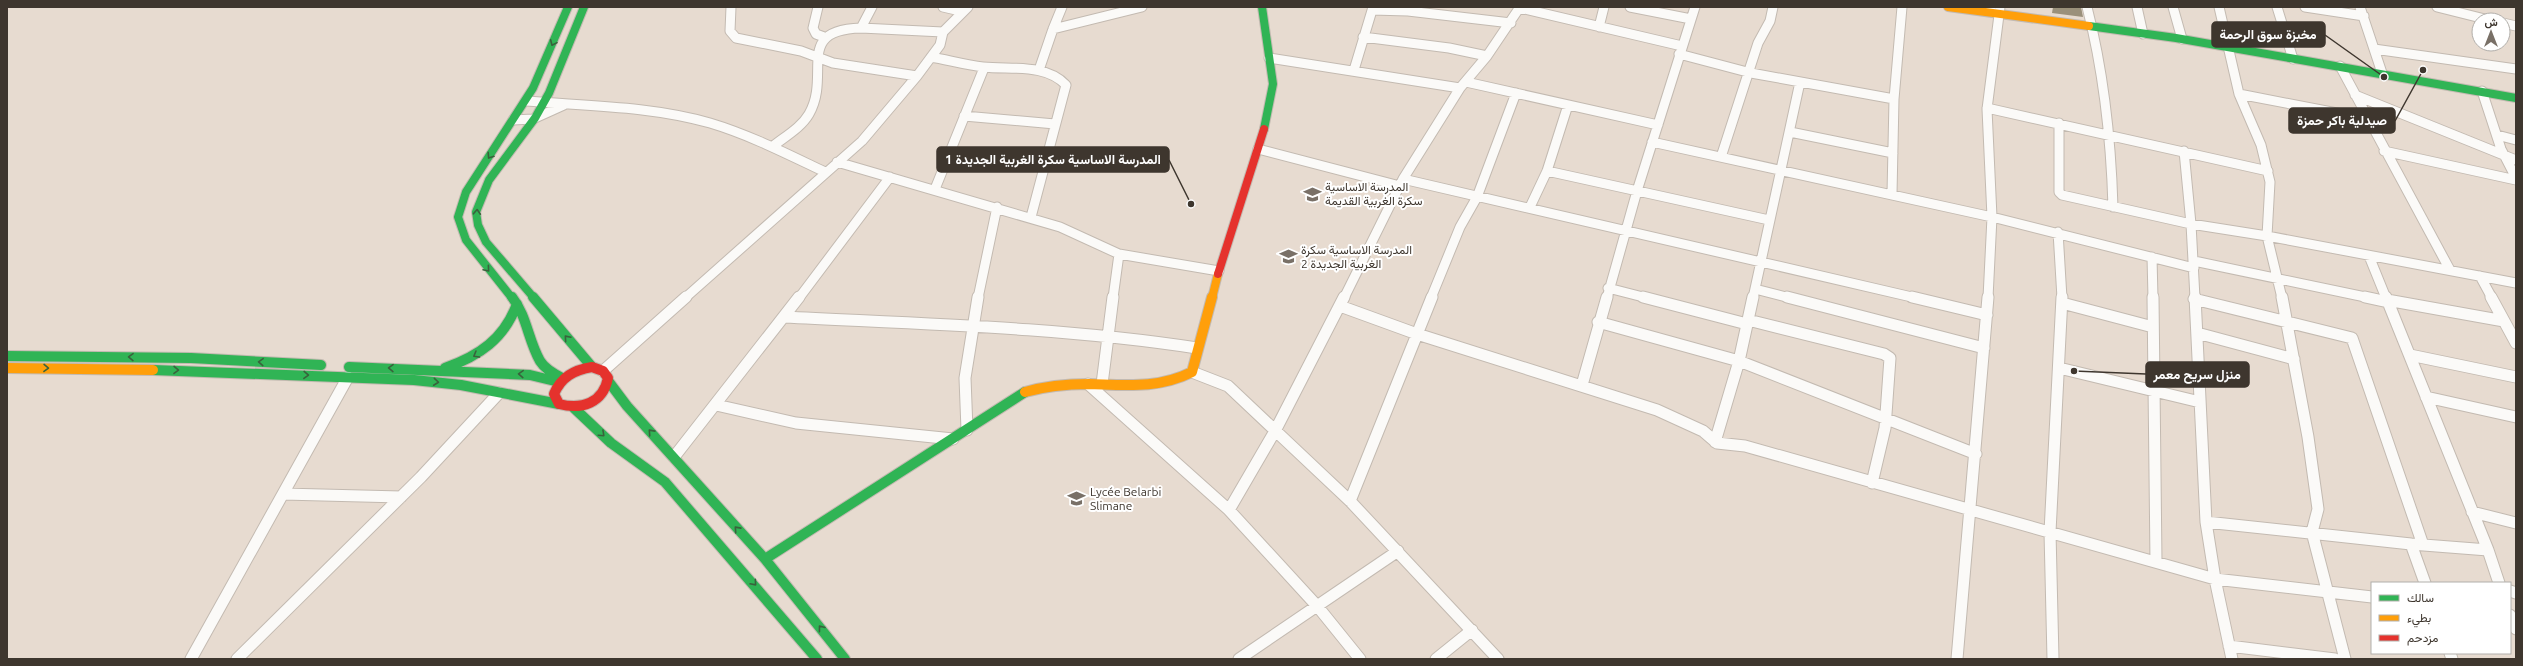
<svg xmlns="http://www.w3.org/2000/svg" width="2523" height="666" font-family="Ubuntu,Vazirmatn,sans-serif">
  <rect width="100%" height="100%" fill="#e7dbd0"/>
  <!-- building -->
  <path fill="#9a907b" d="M2053,7H2081L2083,17L2052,13Z"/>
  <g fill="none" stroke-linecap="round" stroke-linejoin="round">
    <defs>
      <path id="street-far1" d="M731,7L730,31L736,38L801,51L833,63L917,76
        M818,7L813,28L816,34L824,37
        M872,7L861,28L943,32
        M943,7L956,10L967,8
        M1062,7L1053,29L1142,7
        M1630,7L1691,19
        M1989,7L1992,12
        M2087,7C2104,73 2111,139 2113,207
        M2137,7L2143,34
        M2173,7L2182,39
        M2219,7L2239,94L2261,145L2270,182L2267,236L2282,298
        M2277,7L2293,59
        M2305,7L2364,16
        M2360,7L2382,73
        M2437,7L2489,20
        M1520,8L1682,46
        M1372,10L1408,11L1511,23
        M2503,23L2516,26
        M1599,27L1604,7
        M1363,37L1449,48L1487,56
        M2374,49L2516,69
        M1679,54L1751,73L1894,99
        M931,57C948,60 966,65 983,67C1011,70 1045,63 1066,85L1031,217
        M1269,58L1460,88
        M2340,66L2450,270
        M1039,70L1053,29
        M1354,70L1373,7
        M1466,82L1658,125
        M2482,91L2501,149L2516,178
        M2239,94L2368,119
        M2355,95L2516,160
        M526,101C587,106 651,106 710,123C750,135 787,154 825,172
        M1987,108L2268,171
        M964,116L1055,124
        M513,120L533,119L564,105
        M2059,123V192L2062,195L2191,224L2184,151
        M1790,132L1893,153
        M2497,135L2516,140
        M1652,142L1992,217L2194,268
        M772,147C784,137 801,128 809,114C832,74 793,30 861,28
        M1258,149L1400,186
        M2384,151L2516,180
        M1721,157L1758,43L1770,21L1773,7
        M837,162L1060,227L1119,254L1113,298
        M1547,171L1769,220
        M1403,179L1916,298
        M935,189L984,68
        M1892,194L1894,99L1902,7
        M1530,207L1547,171L1568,105
        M2058,232L2062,298
        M1119,254L1219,271
        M2369,256L2386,298
        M2152,257L2153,298
        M2194,261L2370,298
        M2480,276L2492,298
        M1608,288L1647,298
        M1755,289L1790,298
        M685,298L862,141L917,76L940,45L943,32L968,7
        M799,298L890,177
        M978,298L997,207
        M1344,298L1403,179L1460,88L1487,56L1520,7
        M1431,298L1460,227L1477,197L1516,93
        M1607,298L1637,191L1695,7
        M1753,298L1800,82
        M1988,298L1992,217L1987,109L2000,7
        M2195,298L2191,224L2267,236L2516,283"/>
      <path id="street" d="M1643,297L1747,324
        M1787,297L1984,348
        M1912,297L1987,315
        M2153,297L2156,562
        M2195,297L2206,522L2215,579L2232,659
        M2282,297L2308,437L2318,509L2312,532L2345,659
        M2365,297L2388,302
        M2386,297L2488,550L2499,583
        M2491,297L2516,343
        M2194,299L2352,338L2423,545
        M2387,300L2504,321
        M2062,303L2153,327
        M1340,306L1417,334L1657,410L1703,431L1717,443L1745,446L2215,579L2372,597
        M784,317C922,324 1060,327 1197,348
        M1748,320L1884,354L1890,358L1885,428L1872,483
        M1598,322L1739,361L1976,454
        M2197,333L2294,359
        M2410,355L2516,377
        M2059,368L2200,402
        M603,371L686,297
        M1192,372L1228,386L1350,501L1498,659
        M1088,384L1229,510L1318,607L1360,659
        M1102,384L1113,297
        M1582,385L1607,297
        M2426,397L2516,417
        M716,405L796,423L953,439
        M967,430L965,378L978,297
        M1715,442L1739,361L1753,297
        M674,457L799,297
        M283,494L401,497
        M1350,501L1432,297
        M1229,510L1275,431L1344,297
        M2472,512L2516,523
        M2206,522L2411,544
        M2425,583L2411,544L2488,550
        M2510,591L2516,593
        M2510,615L2516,629
        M2229,646L2335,659
        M2450,653L2452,659
        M191,659L348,377
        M237,659L421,477L499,393
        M1239,659L1398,551
        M1436,659L1472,630
        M1957,659L1988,297
        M2053,659L2050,532L2062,297"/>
      <path id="fast-far1" d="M1262,7L1273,84L1264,129
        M2089,26L2176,38L2516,98
        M512,298L466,240L458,217L466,192L533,88L568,7
        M534,298L486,242L478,225L476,212L489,180L535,118L549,93L584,7"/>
      <path id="fast" d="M512,297C527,316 528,340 540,361C545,369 554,374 562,378
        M533,297L592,367
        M7,356L191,358L321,365
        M349,367L530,375L559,382
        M445,368C479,356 504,339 517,304
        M153,370L414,380L461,385L559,404
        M609,382L627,406L765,559L845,659
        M574,408L611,443L665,482L817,659
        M765,559L1025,392"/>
      <path id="slow-far1" d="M1948,7L2089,26
        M1212,298L1218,274"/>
      <path id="slow" d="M7,368L153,370
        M1025,392C1046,386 1068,384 1089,384C1126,385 1158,389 1192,372L1212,297"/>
      <path id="jam-far1" d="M1218,274L1264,129"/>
      <path id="jam" d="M592,367L603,371L608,378C603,403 582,410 559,404L554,394C561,377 574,370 592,367Z"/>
    </defs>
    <!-- street-far1 casing -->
    <use href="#street-far1" stroke="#c3bab1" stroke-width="11"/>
    <!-- street casing -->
    <use href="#street" stroke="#c3bab1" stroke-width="13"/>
    <!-- fast-far1 casing -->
    <use href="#fast-far1" stroke="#c3bab1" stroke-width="10"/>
    <!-- fast casing -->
    <use href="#fast" stroke="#c3bab1" stroke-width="12"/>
    <!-- slow-far1 casing -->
    <use href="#slow-far1" stroke="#c3bab1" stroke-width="10"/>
    <!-- slow casing -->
    <use href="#slow" stroke="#c3bab1" stroke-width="12"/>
    <!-- jam-far1 casing -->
    <use href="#jam-far1" stroke="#c3bab1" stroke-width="10"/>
    <!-- jam casing -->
    <use href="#jam" stroke="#c3bab1" stroke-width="12"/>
    <!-- street-far1 -->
    <use href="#street-far1" stroke="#fbfaf8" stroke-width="9"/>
    <!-- street -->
    <use href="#street" stroke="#fbfaf8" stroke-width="11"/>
    <!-- fast-far1 -->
    <use href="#fast-far1" stroke="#30b455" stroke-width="8"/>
    <!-- fast -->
    <use href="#fast" stroke="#30b455" stroke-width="10"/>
    <!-- slow-far1 -->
    <use href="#slow-far1" stroke="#ff9f0a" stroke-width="8"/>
    <!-- slow -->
    <use href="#slow" stroke="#ff9f0a" stroke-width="10"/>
    <!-- jam-far1 -->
    <use href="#jam-far1" stroke="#e5322d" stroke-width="8"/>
    <!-- jam -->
    <use href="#jam" stroke="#e5322d" stroke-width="10"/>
  </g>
  <!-- one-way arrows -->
  <defs><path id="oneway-chevron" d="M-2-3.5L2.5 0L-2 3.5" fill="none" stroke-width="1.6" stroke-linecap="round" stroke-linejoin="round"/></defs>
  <g stroke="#39623c">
    <use href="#oneway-chevron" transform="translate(553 43) rotate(114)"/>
    <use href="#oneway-chevron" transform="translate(490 156) rotate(123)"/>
    <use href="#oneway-chevron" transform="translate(477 212) rotate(-87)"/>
    <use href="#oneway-chevron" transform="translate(487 269) rotate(50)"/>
    <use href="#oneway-chevron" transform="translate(567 338) rotate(-131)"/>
    <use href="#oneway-chevron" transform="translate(476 355) rotate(150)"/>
    <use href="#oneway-chevron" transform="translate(131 357) rotate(-179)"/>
    <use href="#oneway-chevron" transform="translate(261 362) rotate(-177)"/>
    <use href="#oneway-chevron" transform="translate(46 368) rotate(1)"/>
    <use href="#oneway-chevron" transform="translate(391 368) rotate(-179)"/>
    <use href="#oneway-chevron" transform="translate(176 370) rotate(1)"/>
    <use href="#oneway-chevron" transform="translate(521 374) rotate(-177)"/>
    <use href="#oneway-chevron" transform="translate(306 375) rotate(2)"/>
    <use href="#oneway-chevron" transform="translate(436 382) rotate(6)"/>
    <use href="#oneway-chevron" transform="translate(651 432) rotate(-132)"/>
    <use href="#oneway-chevron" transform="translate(602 434) rotate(43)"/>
    <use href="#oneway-chevron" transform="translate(737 529) rotate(-132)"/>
    <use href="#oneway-chevron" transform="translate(754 583) rotate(49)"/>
    <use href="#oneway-chevron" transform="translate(821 628) rotate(-128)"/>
  </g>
  <!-- icons -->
  <defs>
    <symbol id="school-bare" viewBox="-9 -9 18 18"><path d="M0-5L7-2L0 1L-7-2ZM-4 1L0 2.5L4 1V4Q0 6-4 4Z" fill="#797067" stroke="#fff" stroke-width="2.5" paint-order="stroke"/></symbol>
  </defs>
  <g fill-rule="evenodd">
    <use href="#school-bare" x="1300" y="182" width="25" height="25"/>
    <use href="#school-bare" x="1276" y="244" width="25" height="25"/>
    <use href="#school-bare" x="1064" y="486" width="25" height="25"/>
  </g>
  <g text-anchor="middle" stroke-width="4" stroke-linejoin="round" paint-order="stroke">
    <!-- poi labels -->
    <g font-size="12" fill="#3e362e" stroke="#fff" text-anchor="start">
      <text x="1325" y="191">المدرسة الاساسية<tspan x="1325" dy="14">سكرة الغربية القديمة</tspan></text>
      <text x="1301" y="254">المدرسة الاساسية سكرة<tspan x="1301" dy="14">الغربية الجديدة 2</tspan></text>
      <text x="1090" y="496">Lycée Belarbi<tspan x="1090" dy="14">Slimane</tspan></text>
    </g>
  </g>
  <!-- callouts -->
  <path fill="none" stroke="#3e362e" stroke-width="1.5" d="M2384 77L2325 35M2423 70L2395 121M1191 204L1169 160M2074 371L2146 374"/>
  <g fill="#3e362e" stroke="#fff" stroke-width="1.5">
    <circle cx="2384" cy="77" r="4"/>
    <circle cx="2423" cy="70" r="4"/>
    <circle cx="1191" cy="204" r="4"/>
    <circle cx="2074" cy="371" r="4"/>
  </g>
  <g fill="#3e362e" stroke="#3e362e" stroke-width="1.5">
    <rect x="2212" y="22" width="113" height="25" rx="4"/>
    <rect x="2289" y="108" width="106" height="25" rx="4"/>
    <rect x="937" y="147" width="232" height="25" rx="4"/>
    <rect x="2146" y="362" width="103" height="25" rx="4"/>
  </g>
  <g font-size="13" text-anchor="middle" font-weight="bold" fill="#fff">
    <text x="2268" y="39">مخبزة سوق الرحمة</text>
    <text x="2342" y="125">صيدلية باكر حمزة</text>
    <text x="1053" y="164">المدرسة الاساسية سكرة الغربية الجديدة 1</text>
    <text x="2197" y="379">منزل سريح معمر</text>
  </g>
  <!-- border -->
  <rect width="2523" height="666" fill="none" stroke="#3e362e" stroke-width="16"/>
  <!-- legend -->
  <rect x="2371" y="582" width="140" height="72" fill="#ffffff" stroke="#b2afab"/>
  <rect x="2379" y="595" width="20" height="6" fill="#30b455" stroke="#b2afab"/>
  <text x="2407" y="602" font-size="12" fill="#3e362e">سالك</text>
  <rect x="2379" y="615" width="20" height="6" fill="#ff9f0a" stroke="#b2afab"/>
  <text x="2407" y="622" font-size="12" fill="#3e362e">بطيء</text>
  <rect x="2379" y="635" width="20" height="6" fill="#e5322d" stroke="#b2afab"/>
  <text x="2407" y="642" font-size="12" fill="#3e362e">مزدحم</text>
  <!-- north arrow -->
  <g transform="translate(2491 32)"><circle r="19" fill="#ffffff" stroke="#b2afab"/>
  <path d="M0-3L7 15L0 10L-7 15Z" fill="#797067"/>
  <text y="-6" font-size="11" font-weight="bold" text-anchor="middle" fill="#3e362e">ش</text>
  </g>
</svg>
